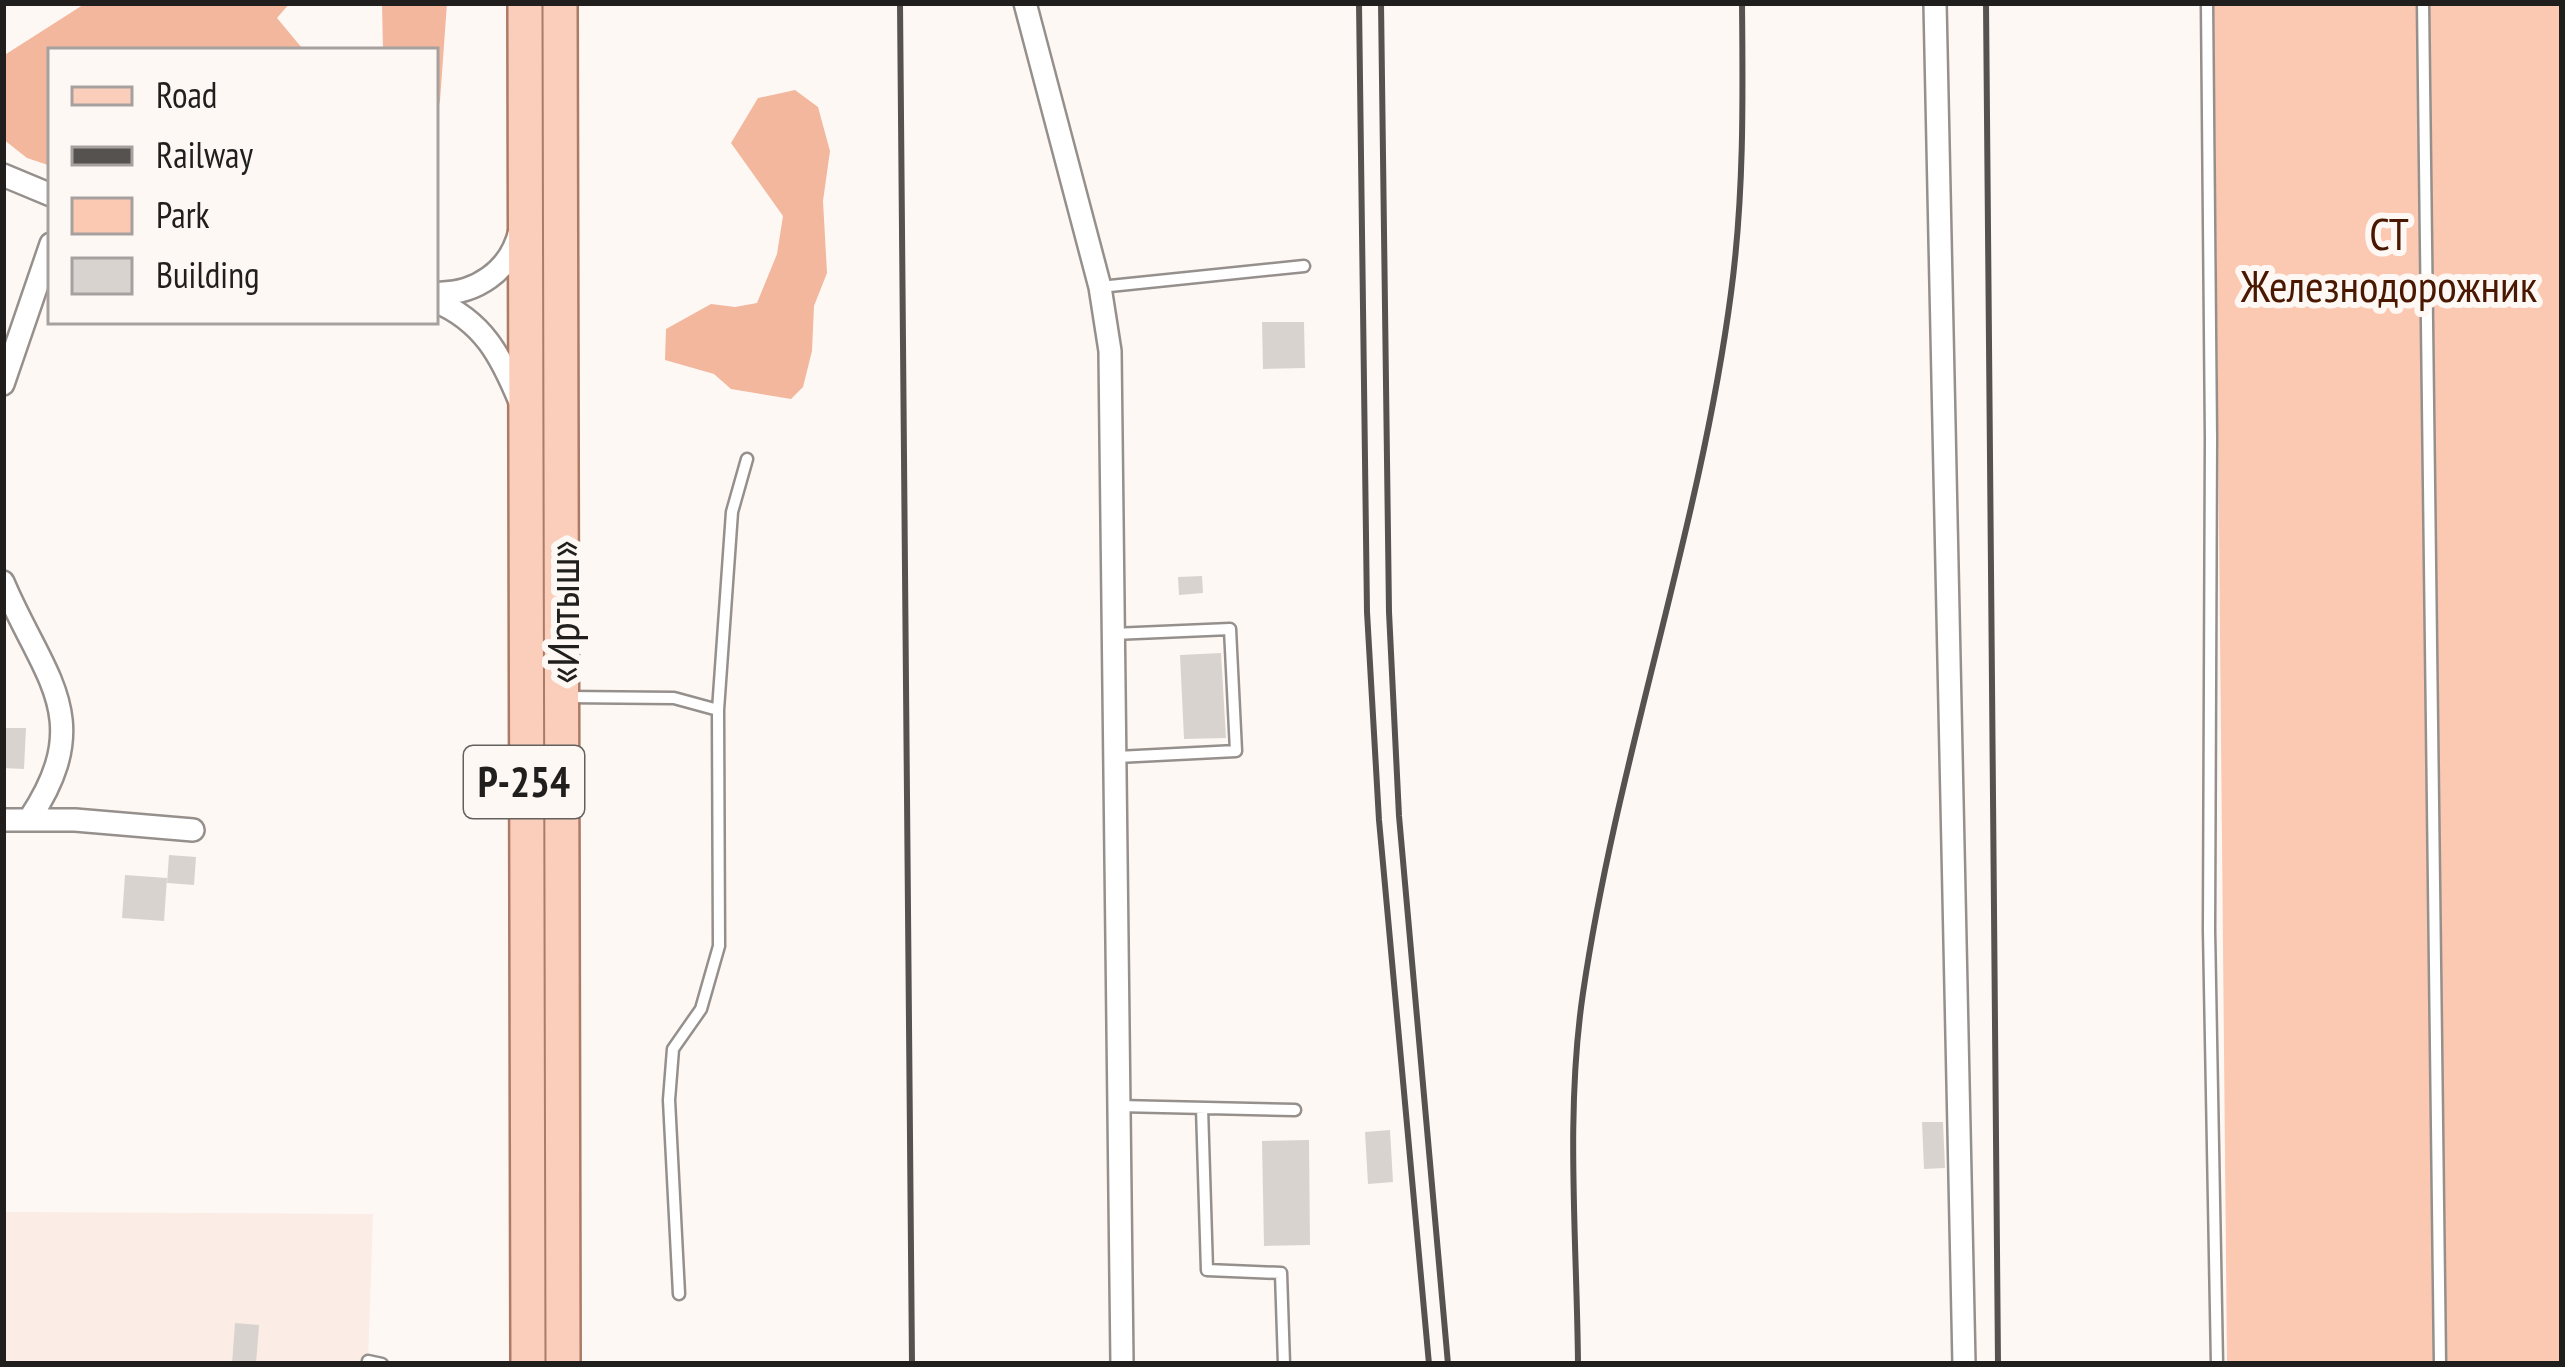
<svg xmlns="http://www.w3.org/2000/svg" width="2565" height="1367" font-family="'PT Sans Narrow',sans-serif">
  <rect width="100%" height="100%" fill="#fef8f5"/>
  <!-- built -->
  <path fill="#fbece6" d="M3,1212L373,1214L368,1364H3Z"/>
  <!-- green -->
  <path fill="#fbc8b1" d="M2214,3H2562V1364H2227Z"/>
  <!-- forest -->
  <path fill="#f2b79d" d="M86,3H290L277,18L302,48V51H51V166L27,158L3,139V56Z
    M382,3H447L440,101L435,119V51H383Z
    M795,90L818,107L830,151L823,201L827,273L814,306L812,351L803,387L791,399L731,389L714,374L665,360L666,329L711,304L735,307L757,303L777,254L783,216L731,143L758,98Z"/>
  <!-- building -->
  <path fill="#d9d3d0" d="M1262,322H1304L1305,368L1263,369Z
    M1202,576L1203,593L1179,595L1178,577Z
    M1221,653L1226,738L1184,739L1180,655Z
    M3,728H26L24,769L3,768Z
    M169,855L196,857L194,885L167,883Z
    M125,875L167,878L164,921L122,918Z
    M1922,1122H1943L1945,1168L1924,1169Z
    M1390,1130L1393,1182L1368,1184L1365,1132Z
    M1309,1140L1310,1245L1264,1246L1262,1141Z
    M235,1323L259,1325L256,1364H232Z"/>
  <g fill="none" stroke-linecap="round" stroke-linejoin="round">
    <defs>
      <path id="lane" d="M2207,3L2211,438L2209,930L2217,1364
        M2423,3L2440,1364
        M1100,287L1304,266
        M1113,634L1230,629L1236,751L1117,757
        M566,697L674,698L718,710
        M1119,1106L1295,1110
        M1202,1108L1207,1270L1281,1273L1284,1364
        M679,1294L669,1100L673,1049L701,1009L719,946L718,710L732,512L747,459
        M368,1361L382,1364"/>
      <path id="street" d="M1025,3L1100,287L1110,351L1122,1364
        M1935,3L1964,1364
        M3,175L51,195
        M435,293C475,295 511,271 520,230
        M435,301C483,321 501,356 520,402
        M3,384L51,244
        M3,582C43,677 97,717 30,818
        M3,820H75L193,830"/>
      <path id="primary" d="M525,3L528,1364
        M560,3L563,1364"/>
    </defs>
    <!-- lane casing -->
    <use href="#lane" stroke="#96908d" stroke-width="15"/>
    <!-- street casing -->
    <use href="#street" stroke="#96908d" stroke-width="26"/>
    <!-- primary casing -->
    <use href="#primary" stroke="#ab7b66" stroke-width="38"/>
    <!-- lane -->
    <use href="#lane" stroke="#fff" stroke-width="10"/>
    <!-- street -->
    <use href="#street" stroke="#fff" stroke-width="21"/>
    <!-- primary -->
    <use href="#primary" stroke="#facebb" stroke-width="33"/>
    <!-- rail -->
    <path stroke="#555250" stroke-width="6" d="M900,3L912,1364
      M1359,3L1367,612L1379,820L1429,1364
      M1381,3L1389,612L1399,816L1448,1364
      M1986,3L1998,1364
      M1578,1364C1577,1242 1565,1114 1583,993C1618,756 1700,529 1731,293C1744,196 1743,100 1742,3"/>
  </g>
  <g text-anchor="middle" stroke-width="12" stroke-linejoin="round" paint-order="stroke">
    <!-- shield labels -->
    <rect fill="#fef8f5" stroke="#63605e" stroke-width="3" x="464" y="746" width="120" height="72" rx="9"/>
    <g font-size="42" font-weight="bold" fill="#211f1e">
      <text x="524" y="797">Р-254</text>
    </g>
    <!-- park labels -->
    <g font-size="45" fill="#4a1700" stroke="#fef8f5">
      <text x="2389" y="250">СТ<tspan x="2389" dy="52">Железнодорожник</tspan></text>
    </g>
    <!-- street labels -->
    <g font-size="45" fill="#211f1e" stroke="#fef8f5">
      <text transform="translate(563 612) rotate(-90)" y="16">«Иртыш»</text>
    </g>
  </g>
  <!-- border -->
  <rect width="2565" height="1367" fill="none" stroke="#211f1e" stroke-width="12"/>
  <!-- legend -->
  <rect x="48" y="48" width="390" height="276" fill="#fef8f5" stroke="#a6a19f" stroke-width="3"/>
  <rect x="72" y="87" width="60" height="18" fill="#facebb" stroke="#a6a19f" stroke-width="3"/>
  <text x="156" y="108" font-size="36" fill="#211f1e">Road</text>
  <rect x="72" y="147" width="60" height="18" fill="#555250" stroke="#a6a19f" stroke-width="3"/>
  <text x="156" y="168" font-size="36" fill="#211f1e">Railway</text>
  <rect x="72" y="198" width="60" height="36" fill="#fbc8b1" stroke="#a6a19f" stroke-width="3"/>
  <text x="156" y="228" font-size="36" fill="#211f1e">Park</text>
  <rect x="72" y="258" width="60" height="36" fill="#d9d3d0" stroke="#a6a19f" stroke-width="3"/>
  <text x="156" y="288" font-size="36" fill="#211f1e">Building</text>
</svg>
